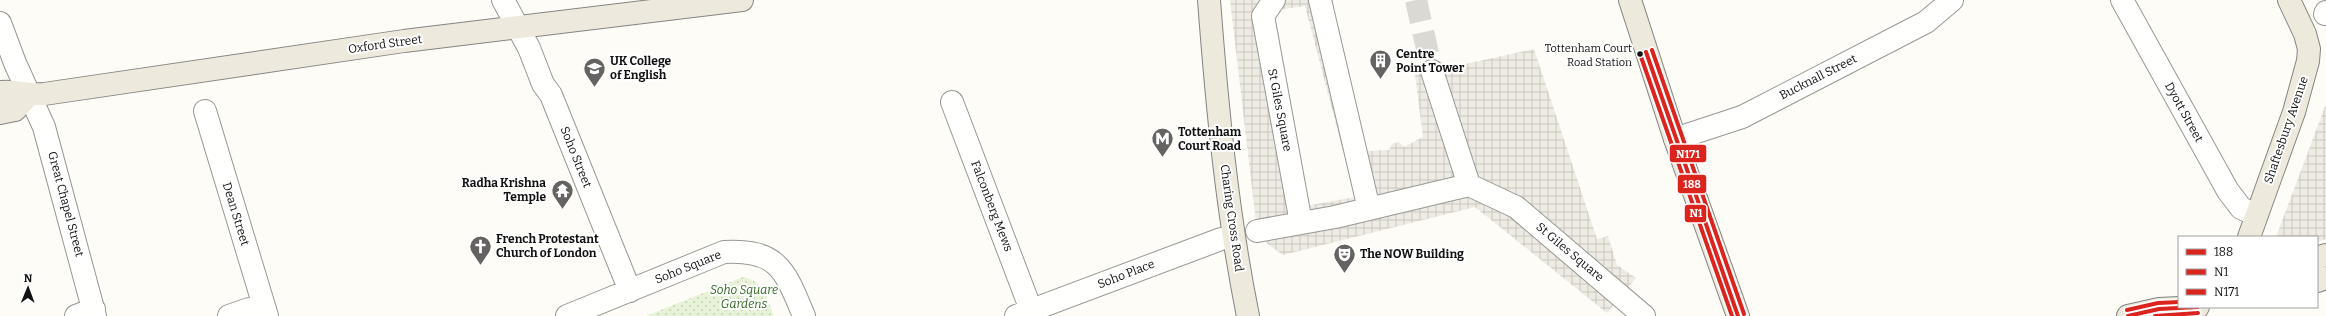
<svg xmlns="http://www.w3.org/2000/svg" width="2326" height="316" font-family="Bitter,serif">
  <defs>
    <pattern id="park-dots" width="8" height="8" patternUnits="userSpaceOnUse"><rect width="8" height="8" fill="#e7f3d7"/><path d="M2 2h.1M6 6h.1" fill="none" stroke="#c5cfb8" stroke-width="1.8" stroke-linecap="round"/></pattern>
    <pattern id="plaza-grid" width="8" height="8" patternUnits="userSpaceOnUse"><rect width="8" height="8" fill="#edebe2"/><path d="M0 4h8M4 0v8" fill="none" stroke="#cac8c1"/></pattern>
  </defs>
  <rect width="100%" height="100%" fill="#fdfcf7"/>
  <!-- park -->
  <path fill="url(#park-dots)" d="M743,277C764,281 767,299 774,316H646Z"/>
  <!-- plaza -->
  <path fill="url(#plaza-grid)" fill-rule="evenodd" d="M1230,0H1333L1338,51L1350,101L1367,151L1389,150L1392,144L1399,142L1404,147L1423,137L1415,75L1534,49L1597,239L1608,236L1617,265L1636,278L1607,313L1475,207L1283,255L1258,237L1257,231ZM1305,6L1355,197L1306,206L1270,11Z
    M2326,104V239L2317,242V237H2276Z"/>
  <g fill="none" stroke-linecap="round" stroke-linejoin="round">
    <!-- street-tunnel -->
    <path stroke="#dad9d4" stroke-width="22" stroke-dasharray="22 11" stroke-linecap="butt" d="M1416,0L1432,71"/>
    <defs>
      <path id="street" d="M503,0L529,48L543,84L551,95L630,291
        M1274,0L1263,16L1301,223
        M1320,0L1369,209
        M2122,0L2228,191L2241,208L2256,215
        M2325,14L2326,12
        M0,23L15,63L44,127L95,316
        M1432,71L1469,185L1516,207L1644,316
        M952,102L1031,310
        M205,111L267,316
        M1675,139L1742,117L1926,22L1952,0
        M1257,231L1335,217L1469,185
        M76,316L94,309
        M229,316L249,309H265
        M567,316L724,252C779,249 785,271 804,316
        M1016,316L1221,239"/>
      <path id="primary" d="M1209,0C1217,106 1227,212 1248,316
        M1630,0L1675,139L1738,316
        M0,92C16,90 27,96 44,94L404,41L742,0
        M0,113L15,110L28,96
        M2249,237L2294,112L2308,61L2309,49L2305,34L2289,0
        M2317,258L2326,255
        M2317,281L2326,278
        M2128,316L2159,309L2198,307"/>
    </defs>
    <!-- street casing -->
    <use href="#street" stroke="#979795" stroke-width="24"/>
    <!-- primary casing -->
    <use href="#primary" stroke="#858482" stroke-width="24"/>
    <!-- street -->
    <use href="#street" stroke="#fffffe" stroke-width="22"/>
    <!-- primary -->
    <use href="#primary" stroke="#ede9dc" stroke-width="22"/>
    <defs>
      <path id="bus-1" d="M1646,52L1738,316
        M2128,316L2159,309L2198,307"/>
      <path id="bus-2" d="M1640,54L1732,316
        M2155,316L2198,313"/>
      <path id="bus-3" d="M1652,50L1744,314
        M2127,310L2158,303L2179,302"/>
    </defs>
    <!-- bus-1 casing -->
    <use href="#bus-1" stroke="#fff" stroke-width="7"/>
    <!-- bus-2 casing -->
    <use href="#bus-2" stroke="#fff" stroke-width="7"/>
    <!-- bus-3 casing -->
    <use href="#bus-3" stroke="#fff" stroke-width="7"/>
    <!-- bus-1 -->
    <use href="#bus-1" stroke="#dc241f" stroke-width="4"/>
    <!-- bus-2 -->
    <use href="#bus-2" stroke="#dc241f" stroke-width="4"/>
    <!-- bus-3 -->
    <use href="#bus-3" stroke="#dc241f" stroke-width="4"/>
  </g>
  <!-- icons -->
  <defs>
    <symbol id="building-pin" viewBox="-11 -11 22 30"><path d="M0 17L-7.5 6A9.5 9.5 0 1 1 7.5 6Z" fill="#646362" stroke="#fff"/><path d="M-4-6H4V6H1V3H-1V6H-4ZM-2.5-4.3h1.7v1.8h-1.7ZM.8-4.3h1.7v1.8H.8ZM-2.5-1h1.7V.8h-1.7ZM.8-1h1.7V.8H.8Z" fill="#fff"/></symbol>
    <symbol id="university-pin" viewBox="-11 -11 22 30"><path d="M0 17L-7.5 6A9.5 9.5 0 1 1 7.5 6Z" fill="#646362" stroke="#fff"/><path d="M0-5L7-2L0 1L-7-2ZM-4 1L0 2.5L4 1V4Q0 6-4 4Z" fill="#fff"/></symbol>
    <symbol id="metro-pin" viewBox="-11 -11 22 30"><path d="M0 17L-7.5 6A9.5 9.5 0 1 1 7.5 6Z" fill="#646362" stroke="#fff"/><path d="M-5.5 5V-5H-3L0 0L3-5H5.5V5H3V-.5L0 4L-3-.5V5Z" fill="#fff"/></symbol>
    <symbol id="temple-pin" viewBox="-11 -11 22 30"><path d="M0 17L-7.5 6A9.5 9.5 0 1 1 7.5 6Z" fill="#646362" stroke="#fff"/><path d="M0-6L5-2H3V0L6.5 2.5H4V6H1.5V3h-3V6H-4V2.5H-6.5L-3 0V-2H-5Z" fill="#fff"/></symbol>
    <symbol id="church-pin" viewBox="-11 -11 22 30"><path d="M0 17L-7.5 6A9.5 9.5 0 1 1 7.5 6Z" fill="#646362" stroke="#fff"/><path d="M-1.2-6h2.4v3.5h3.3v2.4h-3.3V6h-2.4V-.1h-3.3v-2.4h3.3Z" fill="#fff"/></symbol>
    <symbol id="theatre-pin" viewBox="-11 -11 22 30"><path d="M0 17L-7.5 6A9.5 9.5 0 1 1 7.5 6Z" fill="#646362" stroke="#fff"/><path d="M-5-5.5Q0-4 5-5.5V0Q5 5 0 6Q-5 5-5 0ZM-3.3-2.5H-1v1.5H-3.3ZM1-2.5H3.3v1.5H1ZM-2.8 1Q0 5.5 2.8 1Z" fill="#fff"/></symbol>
  </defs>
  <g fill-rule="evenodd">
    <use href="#building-pin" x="1368" y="48" width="25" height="34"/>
    <use href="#university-pin" x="582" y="56" width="25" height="34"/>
    <use href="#metro-pin" x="1150" y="126" width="25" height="34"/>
    <use href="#temple-pin" x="550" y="178" width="25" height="34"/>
    <use href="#church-pin" x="468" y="234" width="25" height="34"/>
    <use href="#theatre-pin" x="1332" y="242" width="25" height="34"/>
  </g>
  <!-- markers -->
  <circle fill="#111" stroke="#fff" stroke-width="1.5" cx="1640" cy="54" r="3.5"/>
  <g text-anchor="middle" stroke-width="4" stroke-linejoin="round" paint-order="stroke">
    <!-- bus labels -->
    <g font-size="11" fill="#111" stroke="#fff" text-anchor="end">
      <text x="1632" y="52">Tottenham Court<tspan x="1632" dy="14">Road Station</tspan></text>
    </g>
    <!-- street labels -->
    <g font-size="12" fill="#111" stroke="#fff">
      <text transform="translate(385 44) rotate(-8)" y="4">Oxford Street</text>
      <text transform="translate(1818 77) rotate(-27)" y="4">Bucknall Street</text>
      <text transform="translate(1280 110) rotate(79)" y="4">St Giles Square</text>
      <text transform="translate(2184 112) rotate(61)" y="4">Dyott Street</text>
      <text transform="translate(2286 130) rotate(-71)" y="4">Shaftesbury Avenue</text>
      <text transform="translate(576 157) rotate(68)" y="4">Soho Street</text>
      <text transform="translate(66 204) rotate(75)" y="4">Great Chapel Street</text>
      <text transform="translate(992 206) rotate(69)" y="4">Falconberg Mews</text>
      <text transform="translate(236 214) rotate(73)" y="4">Dean Street</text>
      <text transform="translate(1232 218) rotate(82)" y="4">Charing Cross Road</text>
      <text transform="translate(1570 252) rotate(40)" y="4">St Giles Square</text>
      <text transform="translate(688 267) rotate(-22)" y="4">Soho Square</text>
      <text transform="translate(1126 274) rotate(-21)" y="4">Soho Place</text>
    </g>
    <!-- poi labels -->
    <g font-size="12" font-weight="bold" fill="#111" stroke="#fff" text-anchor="start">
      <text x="1396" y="58">Centre<tspan x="1396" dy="14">Point Tower</tspan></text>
      <text x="610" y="65">UK College<tspan x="610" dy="14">of English</tspan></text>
      <text x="1178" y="136">Tottenham<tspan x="1178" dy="14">Court Road</tspan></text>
      <text x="546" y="187" text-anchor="end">Radha Krishna<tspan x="546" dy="14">Temple</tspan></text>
      <text x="496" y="243">French Protestant<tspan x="496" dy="14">Church of London</tspan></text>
      <text x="1360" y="258">The NOW Building</text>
    </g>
    <!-- park labels -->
    <g font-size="12" font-style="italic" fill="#2f6b1f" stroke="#fff">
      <text x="744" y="294">Soho Square<tspan x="744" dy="14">Gardens</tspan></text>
    </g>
  </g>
  <g stroke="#fff" stroke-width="1.5">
    <rect x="1669" y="144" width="38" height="19" rx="4" fill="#dc241f"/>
    <rect x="1677" y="174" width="30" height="20" rx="4" fill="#dc241f"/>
    <rect x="1684" y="204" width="23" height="19" rx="4" fill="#dc241f"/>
  </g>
  <g font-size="11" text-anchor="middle" font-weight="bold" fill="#fff">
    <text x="1688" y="158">N171</text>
    <text x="1692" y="188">188</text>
    <text x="1696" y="217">N1</text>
  </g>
  <!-- legend -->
  <rect x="2178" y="236" width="140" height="72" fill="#ffffff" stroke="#a0a0a0"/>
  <rect x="2186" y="249" width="20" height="6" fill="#dc241f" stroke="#a0a0a0"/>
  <text x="2214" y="256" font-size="12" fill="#111111">188</text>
  <rect x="2186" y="269" width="20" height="6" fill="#dc241f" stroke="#a0a0a0"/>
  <text x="2214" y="276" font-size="12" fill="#111111">N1</text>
  <rect x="2186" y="289" width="20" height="6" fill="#dc241f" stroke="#a0a0a0"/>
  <text x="2214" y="296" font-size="12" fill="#111111">N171</text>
  <!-- north arrow -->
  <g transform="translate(28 288) rotate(1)" stroke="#ffffff" stroke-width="3" paint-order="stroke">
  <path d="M0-3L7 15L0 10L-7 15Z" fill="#111111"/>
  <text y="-6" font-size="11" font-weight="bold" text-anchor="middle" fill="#111111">N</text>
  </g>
</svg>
